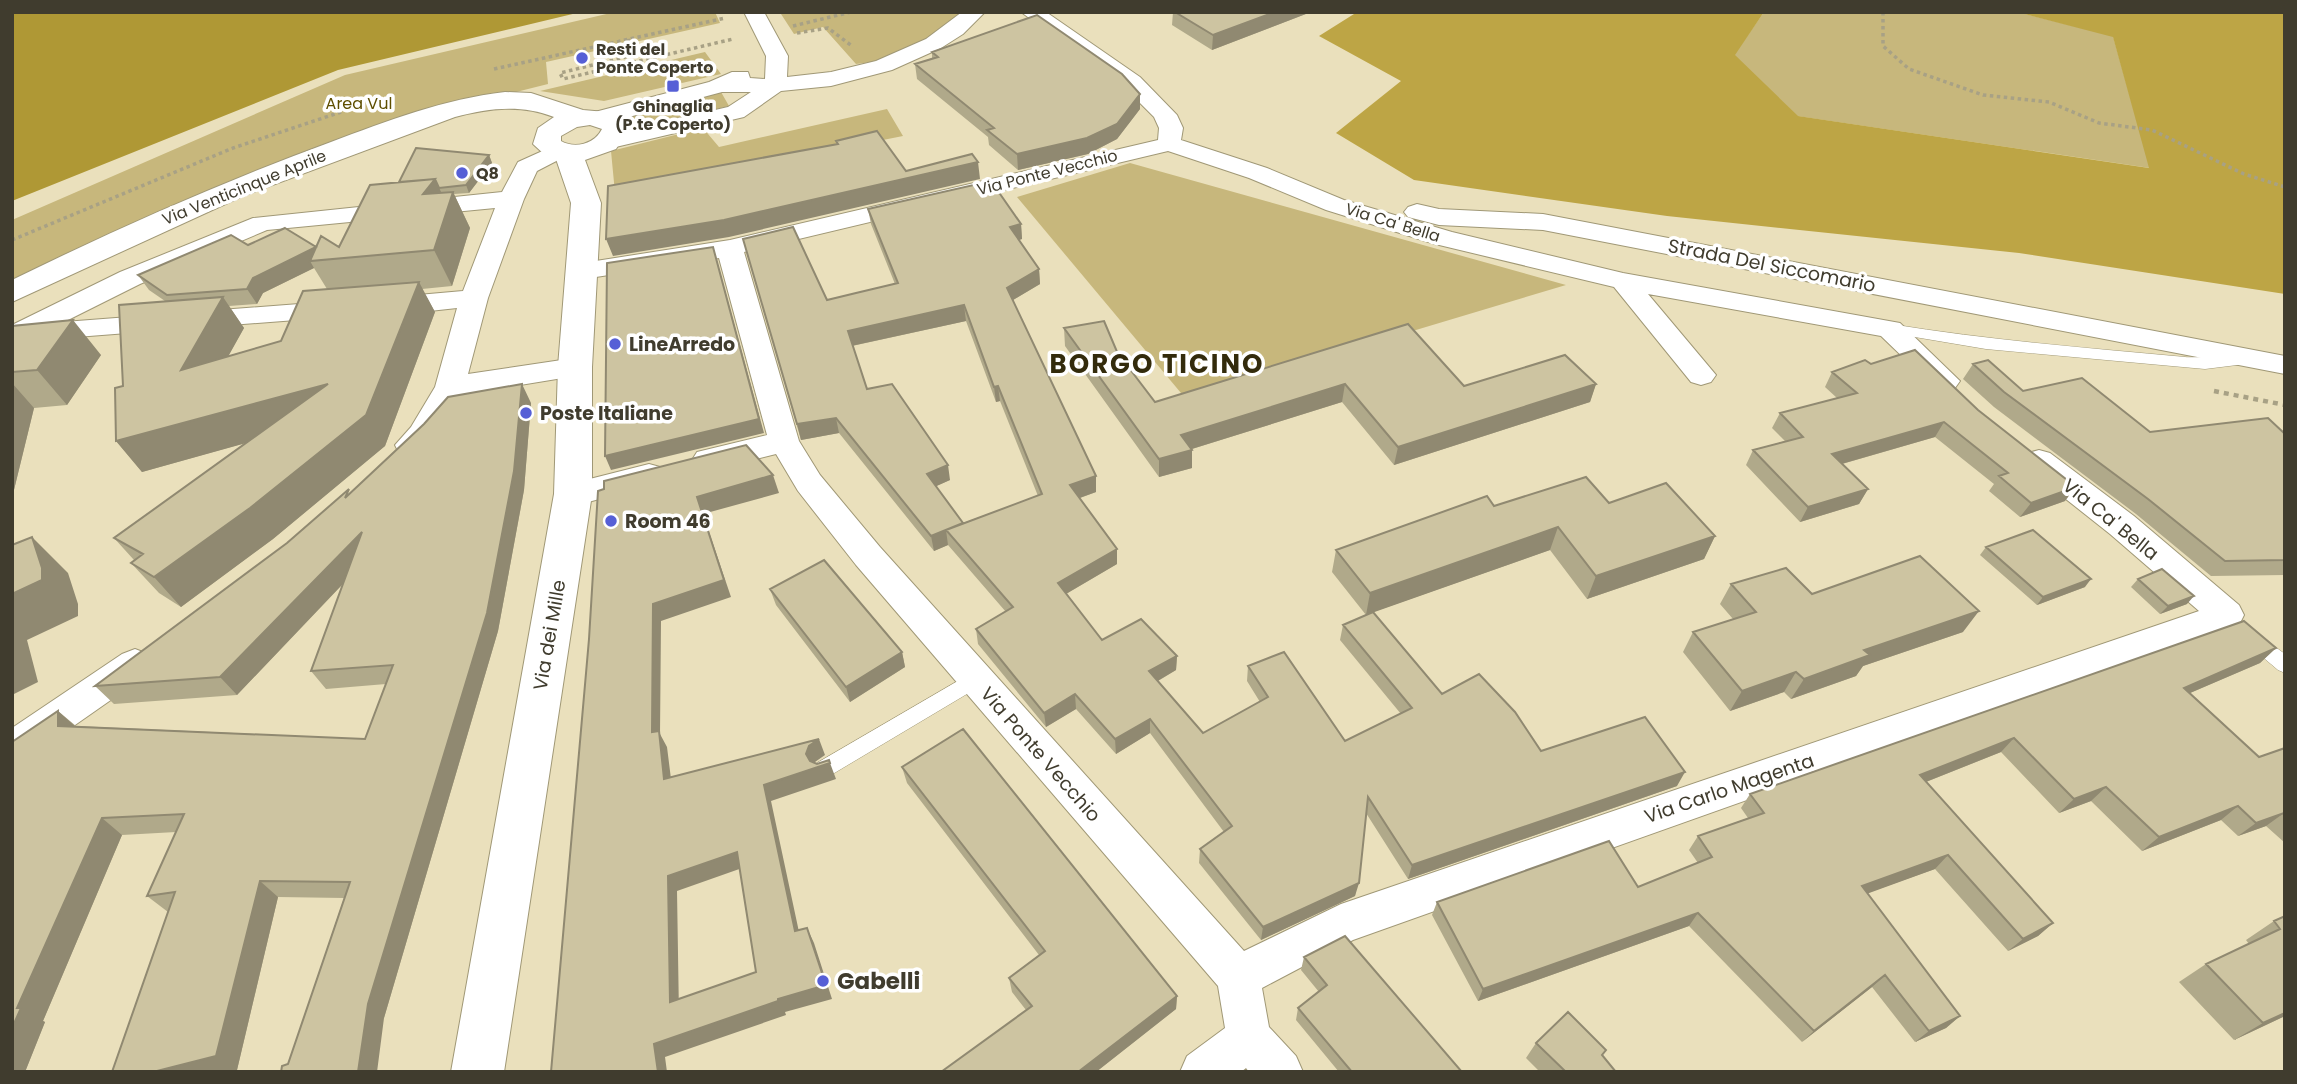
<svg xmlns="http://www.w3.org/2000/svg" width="2297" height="1084" font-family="Poppins,sans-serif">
  <rect width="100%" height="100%" fill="#eae0bc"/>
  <!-- green -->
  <path fill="#c7b77c" d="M615,12H715L720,23L546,62L548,84L409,119L12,285V220L345,75Z
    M787,12H968C925,47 912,57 856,64L823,27L794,34L781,14Z
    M1764,12H2017L2113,36L2150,168L1797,116L1734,55Z
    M705,52L721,74L604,101L540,91Z
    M721,92L729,106L637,128L630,114Z
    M887,109L903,136L615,193L611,151L703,128L719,147Z
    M1130,163L1566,285L1186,399L1017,197Z"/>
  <!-- forest -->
  <path fill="#bda545" d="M1351,12H1764L1735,55L1798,116L2149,168L2113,37L2017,12H2285V294L2019,253L1667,216L1414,180L1336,133L1401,81L1319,36L1354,14Z"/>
  <!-- water -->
  <path fill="#af9835" d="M12,12H581L338,70L12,201Z"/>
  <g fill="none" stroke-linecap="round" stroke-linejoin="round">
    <defs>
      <path id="lane" d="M1890,324C1988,340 2086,348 2185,357C2199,359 2246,352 2253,359L2245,364L2205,369L1986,349L1885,332V326Z
        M2253,631L2285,654V673L2278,670L2246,643L2244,638L2246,633Z
        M975,671L982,673L985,679L982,685L831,775L824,778L817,775L814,769L817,763Z"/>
      <path id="street" d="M744,12H764L788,56L787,77L831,72L876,61L926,39L962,12H985L963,34L941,48L892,70L831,86L781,91L744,117L607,149L599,147L595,142L599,137L728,107L751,92H722L599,125L591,123L587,118L591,113L709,82L732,72H748L750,78L765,79L766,56Z
        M1021,12H1046L1140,77L1177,115L1183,128L1181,140L1267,168L1344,200L1452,232L1623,273L1900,323L1960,381L1955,388L1945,391L1935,388L1881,336L1648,294L1716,375L1711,382L1701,385L1691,382L1614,287L1435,244L1326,210L1249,178L1168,151L744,252L799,441L820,475L880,547L1244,951L1341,904L2199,611L2110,534L2028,469L2023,461L2028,453L2039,450L2050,453L2134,516L2239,605L2244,615L2239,625L1353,940L1262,988L1269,1027L1296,1056L1303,1072H1249L1246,1068L1241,1072H1180L1187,1056L1225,1028L1218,986L856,565L798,491L776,454L708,471L697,468L692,460L697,452L767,435L719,258L583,279L574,277L570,271L574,265L583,263L730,240L1158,140L1159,128L1154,117L1124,87Z
        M558,144L566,146L570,151L566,156L537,171L524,199L488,298L468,374L575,358L585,360L590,367L585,374L575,376L460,395C446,418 432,462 399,453L395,445L411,427L435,387L457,308L384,316L374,313L370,307L374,301L384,298L463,291L495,208L267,230L140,284L64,322L338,301L348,304L352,310L348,316L12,342V325L120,272L253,218L502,192L518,162Z
        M1417,204L1439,209L1543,214L2285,356V374L1543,230L1439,225L1408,217L1404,212L1408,207Z
        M649,464L660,467L665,475L660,483L573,506L562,502L557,494L562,486Z
        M135,649L148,654L153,664L148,674L25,760L12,765V728L122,654Z"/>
      <path id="secondary" d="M505,92L531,93L583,110L617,113L630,127L616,149L585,160L601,203L592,367V494L504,1072H451L554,494L558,367L571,203L556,159L545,155L533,144L538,128L554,117C521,104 489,108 455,117L243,196L12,302V280C116,229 222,182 331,142C387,121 444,99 505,92ZM590,125L602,129C595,144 575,149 561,141V136L577,127Z"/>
    </defs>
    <!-- lane casing -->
    <use href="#lane" stroke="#a09876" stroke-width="1"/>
    <!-- street casing -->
    <use href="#street" stroke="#a09876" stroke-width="2"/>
    <!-- secondary casing -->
    <use href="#secondary" stroke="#a09876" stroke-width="2"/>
    <!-- path-far1 -->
    <path stroke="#a8a185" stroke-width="3.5" stroke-dasharray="3.5 3.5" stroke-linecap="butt" d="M1883,12V46L1909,69L1983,95L2049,102L2099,123L2152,130L2244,174L2285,187
      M793,26L851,12
      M797,33L828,28L852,46
      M628,39L629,43L599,50L601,53L641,50
      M654,50L560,73L563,79L733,39
      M494,69L725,18
      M12,240L233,148L341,112"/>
    <!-- path -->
    <path stroke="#a8a185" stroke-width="4.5" stroke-dasharray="5 5" stroke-linecap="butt" d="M2214,391L2285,405"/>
    <!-- lane -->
    <use href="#lane" fill="#fff" fill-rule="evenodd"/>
    <!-- street -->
    <use href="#street" fill="#fff" fill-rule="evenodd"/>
    <!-- secondary -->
    <use href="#secondary" fill="#fff" fill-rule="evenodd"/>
  </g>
  <!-- wall -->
  <path fill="#b0a98a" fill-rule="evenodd" d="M1173,12H1311L1212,50L1172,25Z
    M932,52L1140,94V109L1117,139L1088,154L1018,170L989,145L988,137L917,79L915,64L932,58Z
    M489,155L492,163L469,193L454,194L470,228L452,286L422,289L435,312L385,446L273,539L181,607L159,593L131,563L134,560L114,538L245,443L142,472L116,441L123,386L165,301L149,290L138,275L248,245L339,247L399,182ZM314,268L327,289L281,341L228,356L244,328L229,306L257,304L263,293Z
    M868,209L1021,224L1022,239L1019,240L1039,269L1040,284L1013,300L1096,492L1080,498L1117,549V564L1066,594L1102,640L1177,656L1176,670L1158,681L1203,733L1260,702L1247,681L1248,666L1345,741L1401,714L1340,640L1343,625L1366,615L1332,572L1336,550L1494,506L1609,503L1715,536L1704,559L1587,599L1550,550L1373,612L1442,694L1541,751L1677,786L1408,879L1366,813L1355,896L1261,940L1199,863L1200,849L1224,832L1150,733L1116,754L1076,709L1046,727L978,644L976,629L1006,612L948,545L934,551L839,433L801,440L743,239L827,300L895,284L871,224ZM966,321L996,402L1000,401L1038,496L963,523L936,486L950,480L867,389L852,346Z
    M1408,324L1464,386L1596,384L1590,402L1394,465L1342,402L1192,449V468L1159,477L1065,346L1064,328L1123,366L1155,402Z
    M12,326L101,355L67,405L34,408L12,498Z
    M1865,360L2065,501L2020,517L1989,491L1994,484L1935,437L1842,464L1868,489L1859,504L1800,522L1746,465L1753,450L1785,441L1772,428L1780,413L1837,398L1825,387L1832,372Z
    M1973,364L2023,391L2150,432L2285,434V575L2211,576L2136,514L1994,407L1963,379Z
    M531,403L524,490L498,631L384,1018L288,1064L344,898L278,897L237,1070L230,1072H112L168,912L147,896L176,832L122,835L43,1021L45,1022L25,1072H12L58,711L76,726L365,739L386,684L326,689L311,671L343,584L237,695L114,704L95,686L287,543L351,492Z
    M1986,547L2085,587L2037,605L1980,555Z
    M2138,579L2187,604L2160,614L2131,587Z
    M1731,584L1963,632L1863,666L1856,676L1791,699L1784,692L1730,711L1683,652L1693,632L1733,619L1720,604Z
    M770,589L902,652L905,667L850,702L776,605Z
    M2276,648L2260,663L2190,693L2259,757L2285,748V843L2266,826L2238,836L2221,820L2142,851L2091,801L2059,813L2001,752L1926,782L2053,923L2038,936L2008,951L1935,869L1867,893L1960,1016L1946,1028L1915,1042L1872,987L1802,1042L1689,926L1478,1001L1432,915L1437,902L1638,887L1698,863L1689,850L1698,836L1748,818L1741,808L1750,794Z
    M902,767L1177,996L1176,1009L1096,1072H941L1026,1010L1012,992L1009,978L1039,955L907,783Z
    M2285,916V1016L2234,1040L2179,982L2206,964L2249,944L2246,940L2274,921Z
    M1304,957L1462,1072H1339L1296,1020L1298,1008L1319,992L1301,970Z
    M1536,1043L1602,1056L1616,1072H1540L1526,1058Z"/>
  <!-- shaded-wall -->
  <path fill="#908971" d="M1275,12H1311L1212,50L1213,35Z
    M1140,94V109L1117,139L1088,154L1018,170L1017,154Z
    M489,155L492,163L469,193L466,185Z
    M978,162L980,179L729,237L613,256L606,239Z
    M435,179L448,207L453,192L470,228L452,286L434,250L423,194Z
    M1021,224L1022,239L1011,242L1010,227Z
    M316,247L310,261L314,268L263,293L257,304L247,289L253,278Z
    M717,261L764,433L611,470L605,456Z
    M1039,269L1040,284L1008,303L1007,288Z
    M419,282L435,312L385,446L273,539L181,607L154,577Z
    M223,297L244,328L204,400L181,370Z
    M964,305L966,321L851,346L848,331Z
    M73,320L101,355L67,405L37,370Z
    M12,383L34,408L12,498Z
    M328,384L347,415L142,472L116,441Z
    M522,384L531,403L524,490L498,631L384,1018L377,1072H358L368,1004Z
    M1345,384L1342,402L1182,452L1192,450V468L1159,477V459L1181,435Z
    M1596,384L1590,402L1394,465L1398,447Z
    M998,386L1000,401L996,402L994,387Z
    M836,418L839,433L801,440L797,424Z
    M1944,422L1935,437L1824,469L1832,454Z
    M948,465L950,480L930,489L927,474Z
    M773,475L779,493L703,514L731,597L661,621L660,734L667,747L673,795L664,779L652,732L653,604L697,497Z
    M1096,476V492L1071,501L1070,485Z
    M2076,487L2065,501L2020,517L2031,503Z
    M1868,489L1859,504L1800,522L1808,507Z
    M963,523L946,530L948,545L934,551L931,536Z
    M1558,527L1550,550L1366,615L1370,593Z
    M362,532L375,550L237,695L220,677Z
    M1715,536L1704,559L1587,599L1596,576Z
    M32,537L68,573L78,604V616L27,640L38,682L12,695V594Z
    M1117,549V564L1059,598L1058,583Z
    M2091,579L2085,587L2037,605L2043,597Z
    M2194,596L2187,604L2160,614L2168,606Z
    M1979,611L1963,632L1863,666L1856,676L1791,699L1804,679L1864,650Z
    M2276,648L2260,663L2169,702L2184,688Z
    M902,652L905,667L850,702L846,687Z
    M1177,656L1176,670L1149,686V671Z
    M1796,672L1784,692L1730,711L1742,691Z
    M1075,694L1076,709L1046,727L1044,713Z
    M58,711L77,728L58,726Z
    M1150,719V733L1116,754L1115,739Z
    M2014,738L2001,752L1908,789L1920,775Z
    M819,739L825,755L815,762L812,769L830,763L836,779L771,801L802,946L795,931L764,785L806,754L809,746Z
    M1685,772L1677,786L1408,879L1412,865Z
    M2106,787L2091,801L2059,813L2074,799Z
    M2238,806L2221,820L2142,851L2159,837Z
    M2284,813L2266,826L2238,836L2256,823Z
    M102,818L122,835L43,1021L45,1022L25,1072H12V1028L17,1008Z
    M737,852L745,867L677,891L679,1016L670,1002L668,876Z
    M1948,855L1935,869L1850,900L1862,886Z
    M260,881L278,897L237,1070L230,1072H153Z
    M1359,883L1355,896L1261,940L1263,927Z
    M1698,913L1689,926L1478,1001L1483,989Z
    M2053,923L2038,936L2008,951L2023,939Z
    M807,928L814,943L832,999L785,1012L786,1015L665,1057L667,1072H658L654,1044L778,999Z
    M1885,975L1872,987L1802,1042L1814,1031Z
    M1177,996L1176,1009L1096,1072H1078Z
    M2285,1013V1016L2234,1040L2263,1023Z
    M1960,1016L1946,1028L1915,1042L1929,1031Z"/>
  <!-- building -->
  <path fill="#cdc4a1" stroke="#908971" stroke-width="2" fill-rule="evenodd" d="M1175,12H1275L1213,35Z
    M1037,15L1122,74L1140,94L1117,124L1087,138L1017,154L987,130L994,128L915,64L938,57L932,52Z
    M877,131L906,171L972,154L978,162L724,220L606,239L608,186L838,144L836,141Z
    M416,148L489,155L466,185L439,188L435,179L399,182Z
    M435,179L423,194L453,192L434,250L310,261L321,236L339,247L370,185Z
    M991,181L1021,224L1010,227L1039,269L1007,288L1096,476L1070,485L1117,549L1058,583L1102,640L1141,619L1177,656L1149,671L1203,733L1268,697L1248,666L1284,652L1345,741L1412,708L1343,625L1373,612L1442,694L1479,674L1515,712L1541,751L1645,717L1685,772L1412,865L1368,797L1359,883L1263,927L1200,849L1232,826L1150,719L1115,739L1075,694L1044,713L976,629L1013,607L946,530L1042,494L998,386L994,387L964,305L848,331L867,389L892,384L948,465L927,474L963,523L931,536L836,418L797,424L743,239L793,227L827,300L856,293L898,283L868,209Z
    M285,228L316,247L253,278L247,289L167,295L138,275L231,235L248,245Z
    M713,247L759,419L605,456L607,263Z
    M419,282L366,415L250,508L154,577L131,563L143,554L114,538L328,384L116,441L115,388L123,386L119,305L223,297L181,370L281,341L303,291Z
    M73,320L37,370L12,372V326Z
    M1104,321L1123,366L1126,364L1155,402L1408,324L1464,386L1565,355L1596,384L1398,447L1345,384L1181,435L1192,450L1159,459L1064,328Z
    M1915,350L1978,410L2076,487L2031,503L1999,476L2008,473L1944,422L1832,454L1868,489L1808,507L1753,450L1803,437L1780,413L1857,393L1832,372L1865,360L1871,364Z
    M1988,360L2023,391L2082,378L2150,432L2268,418L2285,434V560L2225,561L2148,499L2004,392L1973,364Z
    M522,384L514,471L487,613L368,1004L358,1072H281L282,1066L288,1064L350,882L260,881L216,1056L153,1072H112L175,892L147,896L184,814L102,818L17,1008H21L12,1028V742L58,711V726L365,739L393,665L311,671L362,532L220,677L95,686L287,543L349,489L345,498L424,424L448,397Z
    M746,445L773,475L697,497L724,580L653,604L652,732L659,731L664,779L819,739L809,746L806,754L810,761L817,764L829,760L830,763L764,785L795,931L807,928L826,985L778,999V1001L654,1044L658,1072H551L589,639L598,491L604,489V481ZM737,852L756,972L670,1002L668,876Z
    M1586,477L1609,503L1666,483L1715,536L1596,576L1558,527L1370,593L1336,550L1487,496L1494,506Z
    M2033,530L2091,579L2043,597L1986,547Z
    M32,537L42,568V580L12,594V545Z
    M1920,556L1979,611L1864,650L1870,655L1804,679L1796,672L1742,691L1693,632L1756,612L1731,584L1786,568L1812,594Z
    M824,560L902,652L846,687L770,589Z
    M2162,569L2194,596L2168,606L2138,579Z
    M2244,621L2276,648L2184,688L2259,757L2285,748V813H2284L2256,823L2238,806L2159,837L2106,787L2074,799L2014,738L1920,775L2053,923L2023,939L1948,855L1862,886L1960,1016L1929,1031L1885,975L1814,1031L1698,913L1483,989L1437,902L1609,841L1638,887L1712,857L1698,836L1764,813L1750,794Z
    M963,729L1177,996L1078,1072H941L1032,1006L1009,978L1045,951L902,767Z
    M2285,916V1013L2263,1023L2206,964L2280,929L2274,921Z
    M1345,936L1462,1072H1352L1298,1008L1327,985L1304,957Z
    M1568,1012L1606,1050L1602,1055L1616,1072H1566L1536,1043Z"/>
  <!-- markers -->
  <g fill="#565fd6" stroke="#fff" stroke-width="2.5">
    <circle cx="582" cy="58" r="7"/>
    <rect x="666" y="79" width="14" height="14" rx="3.5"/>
    <circle cx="462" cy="173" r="7"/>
    <circle cx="615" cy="344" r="7"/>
    <circle cx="526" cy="413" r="7"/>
    <circle cx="611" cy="521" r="7"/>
    <circle cx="823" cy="981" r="7"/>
  </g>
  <g text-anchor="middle" stroke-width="7" stroke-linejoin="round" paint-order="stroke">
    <!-- far-poi labels -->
    <g font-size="16" font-weight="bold" fill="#403c2e" stroke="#fff" text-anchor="start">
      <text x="596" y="55">Resti del<tspan x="596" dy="18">Ponte Coperto</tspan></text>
      <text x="673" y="112" text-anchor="middle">Ghinaglia<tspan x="673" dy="18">(P.te Coperto)</tspan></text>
      <text x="476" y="179">Q8</text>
    </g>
    <!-- far-park labels -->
    <g font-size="16" fill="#5e4e00" stroke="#fff">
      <text x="359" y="109">Area Vul</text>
    </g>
    <!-- far-street labels -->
    <g font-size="16" fill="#403c2e" stroke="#fff">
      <text transform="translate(1047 172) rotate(-14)" y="6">Via Ponte Vecchio</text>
      <text transform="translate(244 187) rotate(-22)" y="6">Via Venticinque Aprile</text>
      <text transform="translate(1393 222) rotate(17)" y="6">Via Ca' Bella</text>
    </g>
    <!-- street labels -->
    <g font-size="19" fill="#403c2e" stroke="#fff">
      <text transform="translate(1772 265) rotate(11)" y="7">Strada Del Siccomario</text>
      <text transform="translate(2111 519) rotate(39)" y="7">Via Ca' Bella</text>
      <text transform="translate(549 635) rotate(-80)" y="7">Via dei Mille</text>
      <text transform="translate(1041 754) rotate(49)" y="7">Via Ponte Vecchio</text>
      <text transform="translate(1729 788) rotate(-19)" y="7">Via Carlo Magenta</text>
    </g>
    <!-- poi labels -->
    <g font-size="19" font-weight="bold" fill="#403c2e" stroke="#fff" text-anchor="start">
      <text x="629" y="351">LineArredo</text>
      <text x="540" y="420">Poste Italiane</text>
      <text x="625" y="528">Room 46</text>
    </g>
    <!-- near-poi labels -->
    <g font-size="23" font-weight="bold" fill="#403c2e" stroke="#fff" text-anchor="start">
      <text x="837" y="989">Gabelli</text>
    </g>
    <!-- district labels -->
    <g font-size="26" font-weight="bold" letter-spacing="2" fill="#332b0c" stroke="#fff">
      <text x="1157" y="373">BORGO TICINO</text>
    </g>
  </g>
  <!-- border -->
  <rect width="2297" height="1084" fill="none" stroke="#403c2e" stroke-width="28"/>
</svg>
